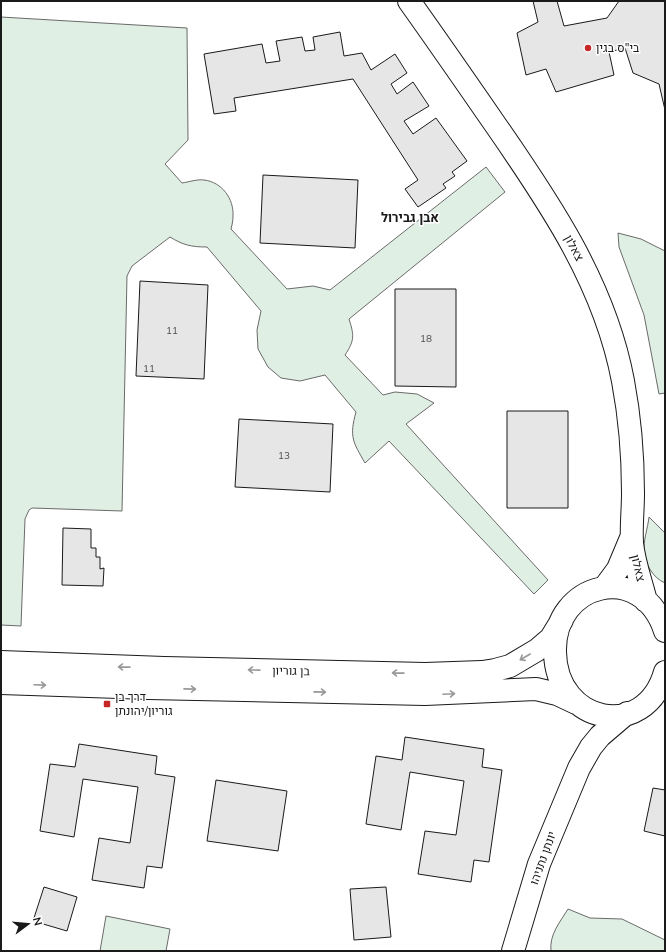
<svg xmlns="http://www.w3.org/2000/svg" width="666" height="952" font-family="'Nunito Sans',Heebo,sans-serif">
  <rect width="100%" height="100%" fill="#fff"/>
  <!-- green -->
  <path fill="#e0efe3" stroke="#6a6a6a" d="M1,17L187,28L188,140L165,164L182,183C189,182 197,179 204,180C222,182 234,199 233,216C233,221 232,225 231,229L287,289L313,286L330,290L486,167L505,192L349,319C354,335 355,340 345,355L383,395L395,392L417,394L434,403L406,424L548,580L534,594L389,441L365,463C353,442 349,437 356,412L325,375L300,381L281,378L268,367L258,349L257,330L261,311L207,247C191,247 183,245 170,237L132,266L127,276L122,511L32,508L29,510L25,519L21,626L1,625Z
    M618,233L641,239L665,251V393L659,394L644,315L619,247Z
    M649,517L665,533V583C653,578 645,564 644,551C643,542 648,527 649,517Z
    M568,909L590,918L622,919L665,940V951H551C549,935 560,922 568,909Z
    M106,916L170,929L166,951H100Z"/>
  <!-- building -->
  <path fill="#e6e6e6" stroke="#1a1a1a" d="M533,1H557L564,26L607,18L619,1H665V110L659,84L633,73L625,48L609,52L614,75L556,92L546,69L526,75L517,33L538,22Z
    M340,32L344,56L362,53L371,70L395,54L407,73L391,84L397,94L413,82L429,106L404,121L413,134L436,118L467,161L452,172L455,176L443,184L446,188L418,207L405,189L418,180L353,79L234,98L236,111L214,114L204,54L262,44L266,63L280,61L276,41L302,37L305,51L315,50L313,37Z
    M263,175L358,180L355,248L260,243Z
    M140,281L208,285L204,379L136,376Z
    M395,289H456V387L395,386Z
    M507,411H568V508H507Z
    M239,419L333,424L330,492L235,487Z
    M63,528L91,529V548H96V557H100V569L104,568L103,586L62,585Z
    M405,737L484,749L482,767L502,770L489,862L474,860L471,882L418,874L425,831L456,835L464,781L410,772L401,830L366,824L376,756L402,760Z
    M79,744L157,756L155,774L175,777L162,868L147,866L144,888L92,880L99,838L130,843L138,787L83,779L74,837L40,831L50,764L75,767Z
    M216,780L287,791L278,851L207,841Z
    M653,788L665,790V836L644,831Z
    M44,887L77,897L67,931L33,921Z
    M386,887L391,937L354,940L350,889Z"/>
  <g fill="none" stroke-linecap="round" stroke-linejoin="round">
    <defs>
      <path id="minor" d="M409,1C439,43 468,85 497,127C551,205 605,285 623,381C630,418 633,455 633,493C633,510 631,526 632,543C634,563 641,581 646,601
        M604,588L618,569L631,538
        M665,631C642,560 553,582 555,652C556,724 645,742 665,672
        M1,662L164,668L425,674L482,672L495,670L510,666L537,650L551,638L562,620
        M1,683L148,688L425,694L536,689L557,694L576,703
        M513,951L539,864L579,768L591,747L600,736L627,713"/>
    </defs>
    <!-- minor casing -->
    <use href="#minor" stroke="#1a1a1a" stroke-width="24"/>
    <!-- minor -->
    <use href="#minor" stroke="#fff" stroke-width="22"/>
  </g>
  <!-- one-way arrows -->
  <defs><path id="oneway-shaft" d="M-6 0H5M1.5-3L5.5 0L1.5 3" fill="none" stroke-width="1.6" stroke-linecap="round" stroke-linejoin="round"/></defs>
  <g stroke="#989898">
    <use href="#oneway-shaft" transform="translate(525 657) rotate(150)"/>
    <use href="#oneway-shaft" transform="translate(124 667) rotate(-179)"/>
    <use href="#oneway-shaft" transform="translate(254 670) rotate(-179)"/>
    <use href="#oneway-shaft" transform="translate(398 673) rotate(-179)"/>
    <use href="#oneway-shaft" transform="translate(40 685) rotate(2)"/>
    <use href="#oneway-shaft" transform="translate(190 689) rotate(1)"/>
    <use href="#oneway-shaft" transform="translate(320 692) rotate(1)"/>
    <use href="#oneway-shaft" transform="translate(449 694) rotate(-3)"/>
  </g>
  <!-- markers -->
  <g fill="#c62828" stroke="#fff" stroke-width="1.5">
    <circle cx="588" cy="48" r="4"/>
    <rect x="103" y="700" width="8" height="8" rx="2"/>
  </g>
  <g text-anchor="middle" stroke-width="3" stroke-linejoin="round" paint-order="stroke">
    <!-- number labels -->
    <g font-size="10" fill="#4d4d4d">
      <text x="172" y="334">11</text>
      <text x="426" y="342">18</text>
      <text x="149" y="372">11</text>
      <text x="284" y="459">13</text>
    </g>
    <!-- poi labels -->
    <g font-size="12" fill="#1a1a1a" stroke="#fff" text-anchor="start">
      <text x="596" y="52">בי"ס בגין</text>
      <text x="115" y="701">דרך בן<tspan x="115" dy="14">גוריון/יהונתן</tspan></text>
    </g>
    <!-- street labels -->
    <g font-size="12" fill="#1a1a1a" stroke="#fff">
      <text transform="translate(574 248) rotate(62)" y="4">צאלון</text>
      <text transform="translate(638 568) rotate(76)" y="4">צאלון</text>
      <text transform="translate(291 671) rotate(1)" y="4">בן גוריון</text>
      <text transform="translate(543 858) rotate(-70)" y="4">יונתן נתניהו</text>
    </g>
    <!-- neighbourhood labels -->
    <g font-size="13" font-weight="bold" fill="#1a1a1a" stroke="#fff">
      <text x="410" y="222">אבן גבירול</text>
    </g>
  </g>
  <!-- border -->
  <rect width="666" height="952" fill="none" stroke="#1a1a1a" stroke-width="4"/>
  <!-- north arrow -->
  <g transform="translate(28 924) rotate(74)" stroke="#ffffff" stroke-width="3" paint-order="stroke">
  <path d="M0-3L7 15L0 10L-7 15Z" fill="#1a1a1a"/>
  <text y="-6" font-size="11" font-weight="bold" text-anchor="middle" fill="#1a1a1a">N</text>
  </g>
</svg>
